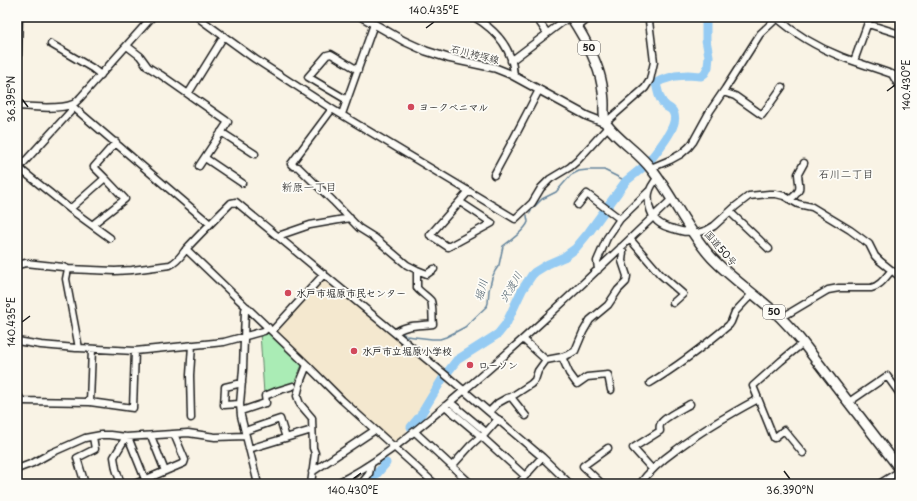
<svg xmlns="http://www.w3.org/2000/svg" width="917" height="501" font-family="'Playpen Sans','Klee One',sans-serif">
  <rect width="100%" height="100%" fill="#f9f3e5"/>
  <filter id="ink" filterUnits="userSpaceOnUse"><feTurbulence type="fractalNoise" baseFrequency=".025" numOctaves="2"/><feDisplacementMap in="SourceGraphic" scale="8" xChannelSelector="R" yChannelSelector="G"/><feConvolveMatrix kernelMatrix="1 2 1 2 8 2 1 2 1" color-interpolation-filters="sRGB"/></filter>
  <g filter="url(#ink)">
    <!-- built -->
    <path fill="#f4e8cf" d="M325,279L440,375L437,381L439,382L419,412H417L408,425L405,434L394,442L343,397L276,331V328L323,280Z"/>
    <!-- green -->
    <path fill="#aaecb5" stroke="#638468" d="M266,332L268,333L302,365L294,383L264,394L260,333Z"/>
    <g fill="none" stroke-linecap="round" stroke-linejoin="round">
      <!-- stream -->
      <path stroke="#65859d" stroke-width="1.5" d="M530,213L532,209L542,199L556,192L571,175L579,171L587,170H604L626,181
        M400,331L406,336L432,339H440L446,337L465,327L487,306L488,303L489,290L492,278L495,271L499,265L503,246C509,242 526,229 528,222C528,220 527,218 527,215"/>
      <!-- river -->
      <path stroke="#95cbf3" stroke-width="9" d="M651,159C658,149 681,124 673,112C672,109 668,108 666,106C659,101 658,91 656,83L662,80L675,76L688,75L701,76L705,73L708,67L709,56L706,40V17
        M411,427L420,416L443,378L457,360L498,334L506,324L522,290L532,275L535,272L548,264L564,257L575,249L589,232L626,181L642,168
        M368,484L386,463"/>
      <defs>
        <path id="minor" d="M203,17L200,19L255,59L332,109L515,219L532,203L541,188L550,179L570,167L577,161L608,127
          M474,17C496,30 513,49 514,76
          M536,17L547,33
          M776,17C795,34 817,47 842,57C861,64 881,70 900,77
          M868,24L900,34
          M578,27L590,17
          M51,44L92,68L101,75
          M127,46L140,56L148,67L161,75L228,122L199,166
          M511,61L569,17
          M854,61L870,17
          M892,74L900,88
          M17,81L19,17
          M723,92L735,96L762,115L782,87
          M188,94L224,36
          M347,100L308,77L327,55L331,54L358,70
          M71,105L210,224
          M17,106C31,107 60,110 73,104C76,103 78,100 80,98L152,17
          M332,109L291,164L293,166L298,167L333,201L359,228L375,238L407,265L417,270L427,274L434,269
          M342,114L374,24
          M605,123L645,88L650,80L654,62L649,21L651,17
          M221,132L255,154
          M205,158L242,183
          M19,168L70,209L105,178L94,167L116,142
          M651,168L670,160L681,154L689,147L693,142L710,111L725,89L760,34L777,18
          M17,170L71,111V105
          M494,175L514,138L539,90
          M658,177C654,182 650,187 649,193C648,197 649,201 649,205C652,220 660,226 674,229C681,231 685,233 692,231
          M791,199C803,188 799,189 798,174L804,163
          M460,202L492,223L448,247L430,235L469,191
          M578,205L587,194L620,219
          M70,209L110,238
          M730,212L769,249
          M92,225L125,199L105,178
          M694,234L707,230L714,226L736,206L749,196L769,194H776L784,196L798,204L812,207L850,230L869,244L875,256L880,261L900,277
          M278,236L310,225L350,218
          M630,239L660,274L683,294L673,303
          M186,249L307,365L342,400L435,484
          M17,265L26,263L63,267L68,269L115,271L132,270L170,265C178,262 182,254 187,248C202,232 216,218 231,203L236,202L448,377L542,457L570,484
          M68,269L66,279L78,343L79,348
          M598,270L597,261L607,238L620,219L649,191
          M247,307L245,310L243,369L240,404L241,416L258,484
          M781,318L828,290L839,288H871C880,286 885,278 891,271
          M272,331L324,274
          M395,333C405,324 421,326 433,324C432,319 433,306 431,301C429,298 420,292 417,288V270
          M523,339L546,360L562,357L570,354L575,351L583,332L590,320L608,305L618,290L626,282L627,276L622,261L623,252L621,247
          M17,341L41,345L76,348H79L135,351L175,347L224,342L264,331L268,327
          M803,343L781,361L753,386L774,438L784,430L803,453
          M562,357L569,373L577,384L587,377L608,375L611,390
          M307,365L301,380L297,396L300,404L312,418L313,448L315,453L311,484
          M650,383C678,366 704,346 729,325L731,322L735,312L752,294
          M17,394L22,401L90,402L133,408L135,351
          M511,397L526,416
          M90,402L92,349
          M450,402L486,432
          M849,402L887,376L900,394
          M240,404L224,405L225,387L242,383
          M445,406L482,437L525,476
          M241,411L265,403H266L265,396L277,391L293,386
          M489,412L498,403L507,398L511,397L531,384L535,380L538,371L546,360
          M191,418L190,375L192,345
          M245,431L280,419L286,438
          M415,432L471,484
          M484,435L498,419
          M151,436L165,471
          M128,437L147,484
          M249,449L312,430
          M452,466L471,445L481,436
          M17,469L33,463L51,453L85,438L101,435H110L126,437L188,433L215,437L246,436
          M652,469L633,448L660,431C660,429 659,428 660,425C662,418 684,408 690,404
          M312,472L375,430
          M85,484L77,458L95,449L93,437
          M121,484L116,469L114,457L126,437
          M135,484L184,463L185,460L174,434
          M335,484C381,462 417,429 455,398C531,335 601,266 672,199
          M361,484L369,474L371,464
          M518,484L542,457
          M602,484L583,466L608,448
          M640,484C650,470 662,460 676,450C702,430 730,414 758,399
          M879,484L900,471"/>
        <path id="major" d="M362,17L404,41L426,51L448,58L495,68L510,74L587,116L605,123"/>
        <path id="highway" d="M571,17C584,37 598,61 602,85C603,91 604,97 604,104C604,111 603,119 607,125C620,142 640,153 652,170C674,198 688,232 712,258C733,280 759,297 781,318C789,326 796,334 803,343L900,469"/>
      </defs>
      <!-- minor casing -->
      <use href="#minor" stroke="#1c1c1c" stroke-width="9"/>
      <!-- major casing -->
      <use href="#major" stroke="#1c1c1c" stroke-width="10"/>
      <!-- highway casing -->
      <use href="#highway" stroke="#1c1c1c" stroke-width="12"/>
      <!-- minor -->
      <use href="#minor" stroke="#fdfcf7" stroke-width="6"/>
      <!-- major -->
      <use href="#major" stroke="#fdfcf7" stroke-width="7"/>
      <!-- highway -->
      <use href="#highway" stroke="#fdfcf7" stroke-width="9"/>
    </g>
  </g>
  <!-- ticks -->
  <path fill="none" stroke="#1c1c1c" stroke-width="1.5" d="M426,28L434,22M887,91L895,85M22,99L28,107M22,322L30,316M784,471L790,479M353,479L361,473"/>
  <!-- markers -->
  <g fill="#d1495b" stroke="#fdfcf7" stroke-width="1.5">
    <circle cx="411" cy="107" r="4"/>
    <circle cx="288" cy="293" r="4"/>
    <circle cx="354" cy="351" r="4"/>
    <circle cx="470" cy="365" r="4"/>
  </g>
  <g text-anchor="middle" stroke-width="3.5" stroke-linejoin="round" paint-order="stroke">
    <!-- shield labels -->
    <g fill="#fdfcf7" stroke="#605f5e" stroke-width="1">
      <rect x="578" y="41" width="22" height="14" rx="3"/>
      <rect x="763" y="305" width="22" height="14" rx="3"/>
    </g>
    <g font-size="9" font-weight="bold" fill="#1c1c1c">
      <text x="589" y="51">50</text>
      <text x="774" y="315">50</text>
    </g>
    <!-- street labels -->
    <g font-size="10" fill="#1c1c1c" stroke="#fdfcf7">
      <text transform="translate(475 54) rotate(14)" y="4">石川袴塚線</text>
      <text transform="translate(721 248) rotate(49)" y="4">国道50号</text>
    </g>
    <!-- poi labels -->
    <g font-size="10" font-weight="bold" fill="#1c1c1c" stroke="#fdfcf7" text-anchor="start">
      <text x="419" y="111">ヨークベニマル</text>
      <text x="296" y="297">水戸市堀原市民センター</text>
      <text x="362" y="355">水戸市立堀原小学校</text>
      <text x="478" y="369">ローソン</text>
    </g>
    <!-- neighbourhood labels -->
    <g font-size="11" fill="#1c1c1c" stroke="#fdfcf7">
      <text x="846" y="178">石川二丁目</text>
      <text x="309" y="191">新原一丁目</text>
    </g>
    <!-- water labels -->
    <g font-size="11" font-style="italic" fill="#465967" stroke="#fdfcf7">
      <text transform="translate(511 287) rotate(-60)" y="4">沢渡川</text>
      <text transform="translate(481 290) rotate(-76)" y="4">堀川</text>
    </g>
  </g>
  <!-- margin -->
  <rect width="917" height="501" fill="none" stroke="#fdfcf7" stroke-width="44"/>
  <rect x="22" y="22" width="873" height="457" fill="none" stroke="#1c1c1c" stroke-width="1.5"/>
  <g font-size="10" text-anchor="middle" fill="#1c1c1c">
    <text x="434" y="14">140.435°E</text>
    <text transform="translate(906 85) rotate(-90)" y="4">140.430°E</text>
    <text transform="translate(11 99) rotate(-90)" y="4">36.395°N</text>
    <text transform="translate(11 322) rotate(-90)" y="4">140.435°E</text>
    <text x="353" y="494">140.430°E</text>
    <text x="790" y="494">36.390°N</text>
  </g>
</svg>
